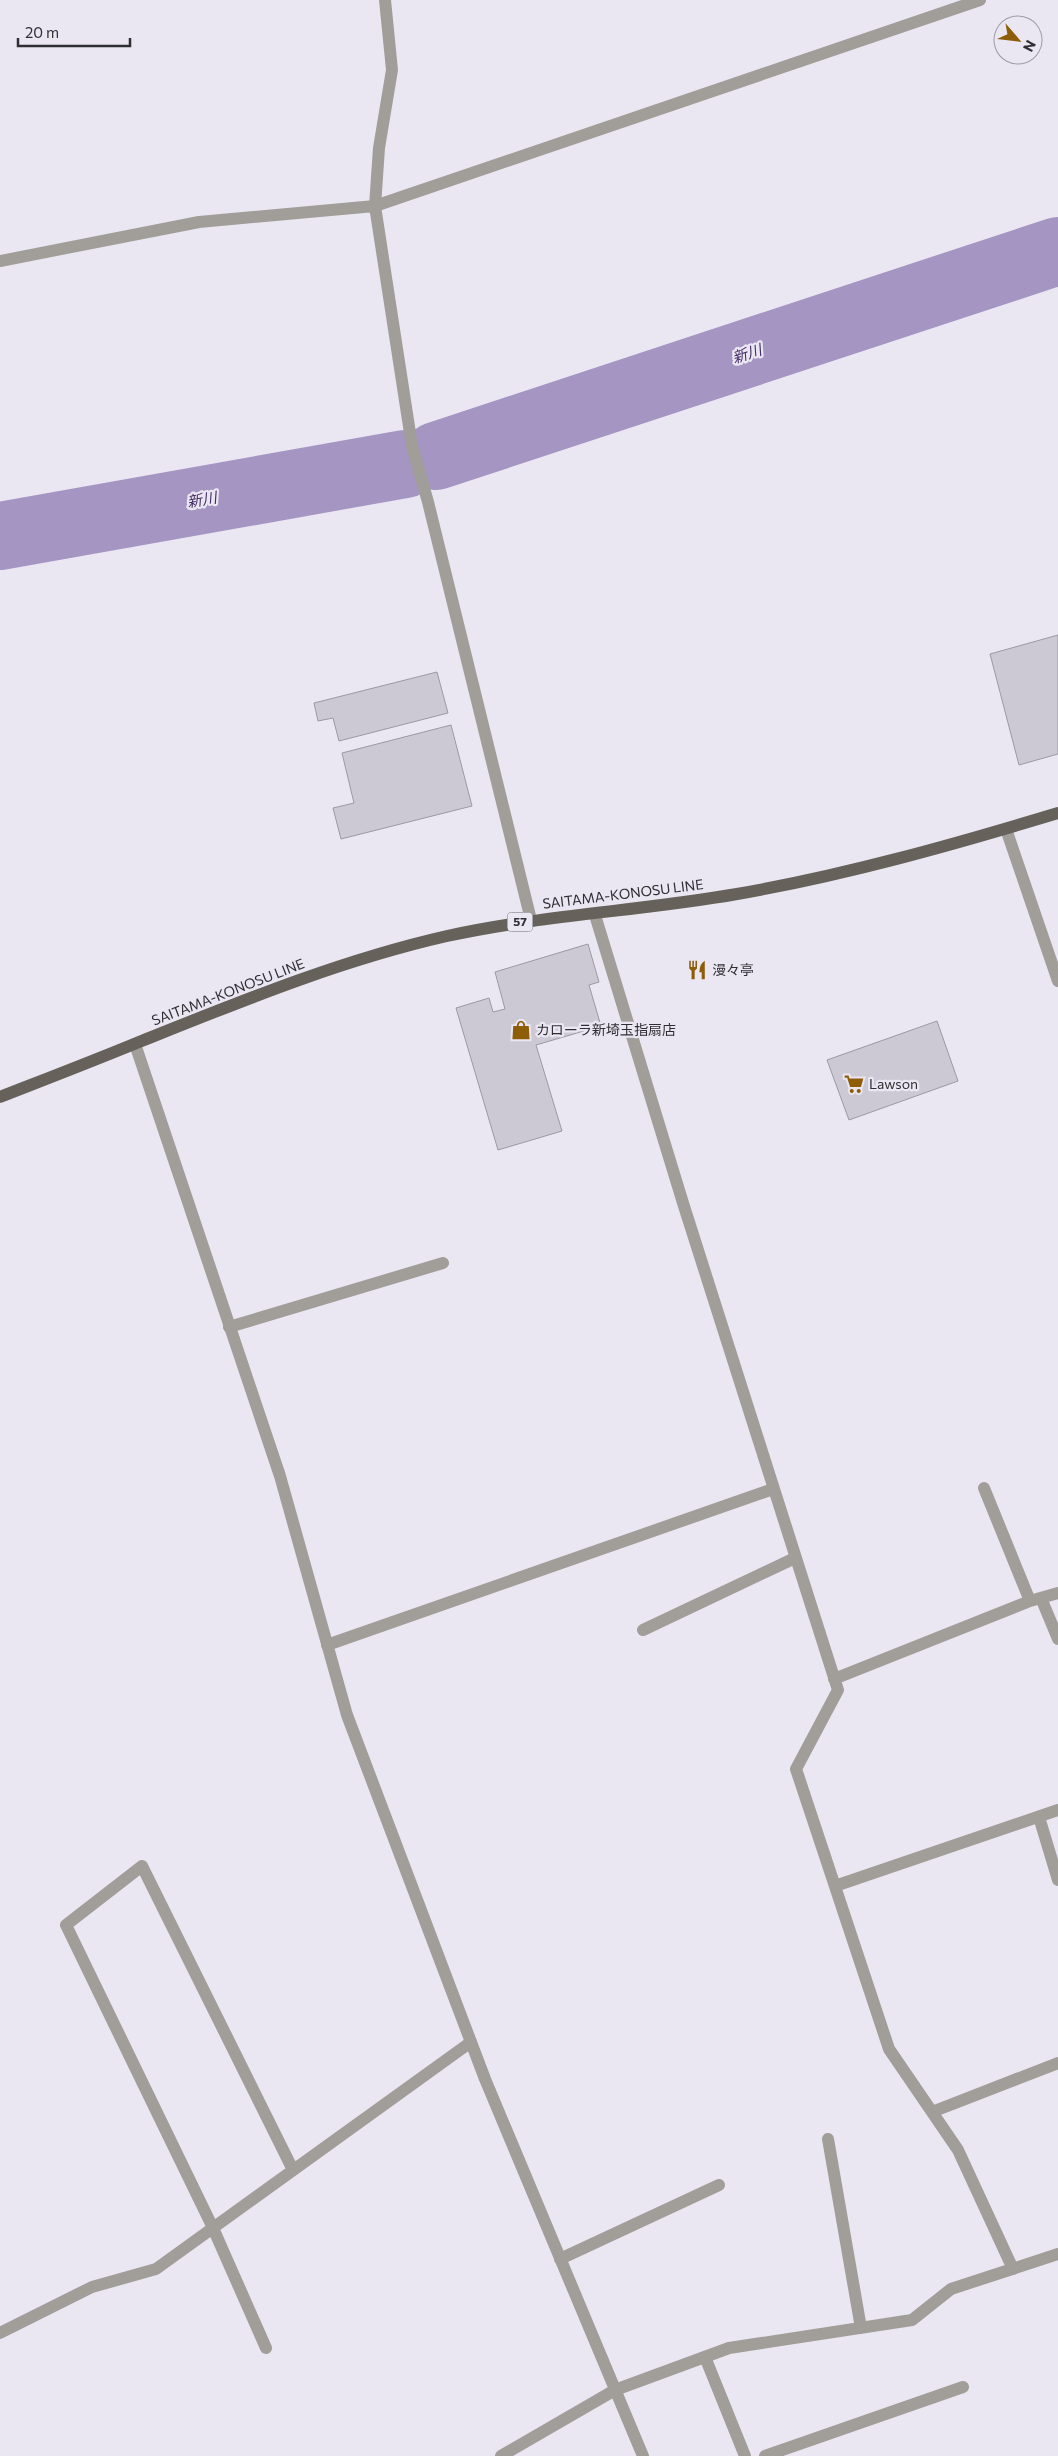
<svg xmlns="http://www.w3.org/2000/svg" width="1058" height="2456" font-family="Commissioner,'Noto Sans JP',sans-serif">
  <rect width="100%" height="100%" fill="#eae7f2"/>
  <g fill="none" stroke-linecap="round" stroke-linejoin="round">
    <!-- river -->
    <path stroke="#a595c3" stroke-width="68" d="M436,456L1058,251
      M0,536L405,464"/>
  </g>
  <!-- building -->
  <path fill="#ccc9d4" stroke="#9c99a3" d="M1058,635V754L1019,765L990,654Z
    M437,672L448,713L339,741L333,718L318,721L314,703Z
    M451,725L472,806L341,839L333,808L354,803L342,753Z
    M588,944L599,982L589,985L601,1026L536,1045L562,1131L498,1150L456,1008L489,998L493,1012L505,1009L495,972Z
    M937,1021L958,1081L849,1120L827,1060Z"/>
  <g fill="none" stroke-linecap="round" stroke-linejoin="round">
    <!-- service -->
    <path stroke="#a19e9a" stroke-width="12" d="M229,1327L443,1263
      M643,1630L795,1558
      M327,1645L773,1489
      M0,2333L92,2287L156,2269L471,2042
      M266,2348L213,2228L66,1925L142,1866L293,2170"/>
    <!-- minor -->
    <path stroke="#a19e9a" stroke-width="12" d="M385,0L392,70L379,148L375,206L412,446L428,502L531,920
      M0,261L199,222L375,206L980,0
      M1006,829L1058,981
      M595,915L683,1203L838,1690L796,1769L889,2049L958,2150L1013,2269
      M984,1488L1030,1601
      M1041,1598L1058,1639
      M834,1679L1030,1601L1058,1593
      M1039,1817L1058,1880
      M835,1886L1058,1810
      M932,2112L1058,2063
      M828,2139L861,2328
      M560,2259L719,2185
      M705,2357L745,2456
      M501,2456L615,2390L729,2348L912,2320L951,2289L1058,2254
      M765,2456L963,2387"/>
    <!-- tertiary -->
    <path stroke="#a19e9a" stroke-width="12" d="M135,1044L280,1476L347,1715L485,2079L643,2456"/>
    <!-- primary -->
    <path stroke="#66615a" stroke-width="12" d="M0,1097C46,1079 93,1061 139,1042C239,1002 341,960 447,936C542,915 640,911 737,894C846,875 952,845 1058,813"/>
  </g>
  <!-- icons -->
  <defs>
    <symbol id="restaurant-bare" viewBox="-9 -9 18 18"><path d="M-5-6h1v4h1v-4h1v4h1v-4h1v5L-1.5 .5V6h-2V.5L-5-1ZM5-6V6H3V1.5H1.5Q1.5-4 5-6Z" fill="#8d5d07" stroke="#eae7f2" stroke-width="2.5" paint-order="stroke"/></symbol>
    <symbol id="shop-bare" viewBox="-9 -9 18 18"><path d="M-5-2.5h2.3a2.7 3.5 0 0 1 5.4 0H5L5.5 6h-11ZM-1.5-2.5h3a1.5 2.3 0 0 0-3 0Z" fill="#8d5d07" stroke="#eae7f2" stroke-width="2.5" paint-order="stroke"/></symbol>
    <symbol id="supermarket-bare" viewBox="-9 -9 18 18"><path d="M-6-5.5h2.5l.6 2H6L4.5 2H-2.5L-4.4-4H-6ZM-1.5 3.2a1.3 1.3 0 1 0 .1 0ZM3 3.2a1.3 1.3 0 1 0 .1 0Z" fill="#8d5d07" stroke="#eae7f2" stroke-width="2.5" paint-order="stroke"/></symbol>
  </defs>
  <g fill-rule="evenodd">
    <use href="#restaurant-bare" x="683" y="956" width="28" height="28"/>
    <use href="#shop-bare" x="507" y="1016" width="28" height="28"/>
    <use href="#supermarket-bare" x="840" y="1070" width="28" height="28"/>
  </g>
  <g text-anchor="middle" stroke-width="4.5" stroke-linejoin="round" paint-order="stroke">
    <!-- shield labels -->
    <rect fill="#eae7f2" stroke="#67666c" stroke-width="1" x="507.5" y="912.5" width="25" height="19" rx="4"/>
    <g font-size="12" font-weight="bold" fill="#2f2e32">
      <text x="520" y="926">57</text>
    </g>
    <!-- street labels -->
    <g font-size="14" fill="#2f2e32" stroke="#eae7f2">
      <text transform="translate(623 894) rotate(-7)" y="5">SAITAMA-KONOSU LINE</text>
      <text transform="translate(228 992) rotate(-21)" y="5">SAITAMA-KONOSU LINE</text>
    </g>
    <!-- poi labels -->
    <g font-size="14" fill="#2f2e32" stroke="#eae7f2" text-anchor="start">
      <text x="712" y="975">漫々亭</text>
      <text x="536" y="1035">カローラ新埼玉指扇店</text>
      <text x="869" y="1089">Lawson</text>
    </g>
    <!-- water labels -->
    <g font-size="15" font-style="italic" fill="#432b65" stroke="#eae7f2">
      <text transform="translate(747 354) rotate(-18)" y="5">新川</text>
      <text transform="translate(202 500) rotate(-10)" y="5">新川</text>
    </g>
  </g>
  <!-- north arrow -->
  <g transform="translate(1018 40) rotate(118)"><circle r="24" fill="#eae7f2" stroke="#9f9da5"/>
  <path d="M0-4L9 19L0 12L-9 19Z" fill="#8d5d07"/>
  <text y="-8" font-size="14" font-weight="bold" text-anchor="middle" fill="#2f2e32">N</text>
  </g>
  <!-- scale -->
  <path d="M18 38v8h112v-8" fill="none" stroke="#2f2e32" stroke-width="2.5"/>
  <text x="25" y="38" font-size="15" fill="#2f2e32" stroke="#eae7f2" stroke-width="4" paint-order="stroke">20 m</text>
</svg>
